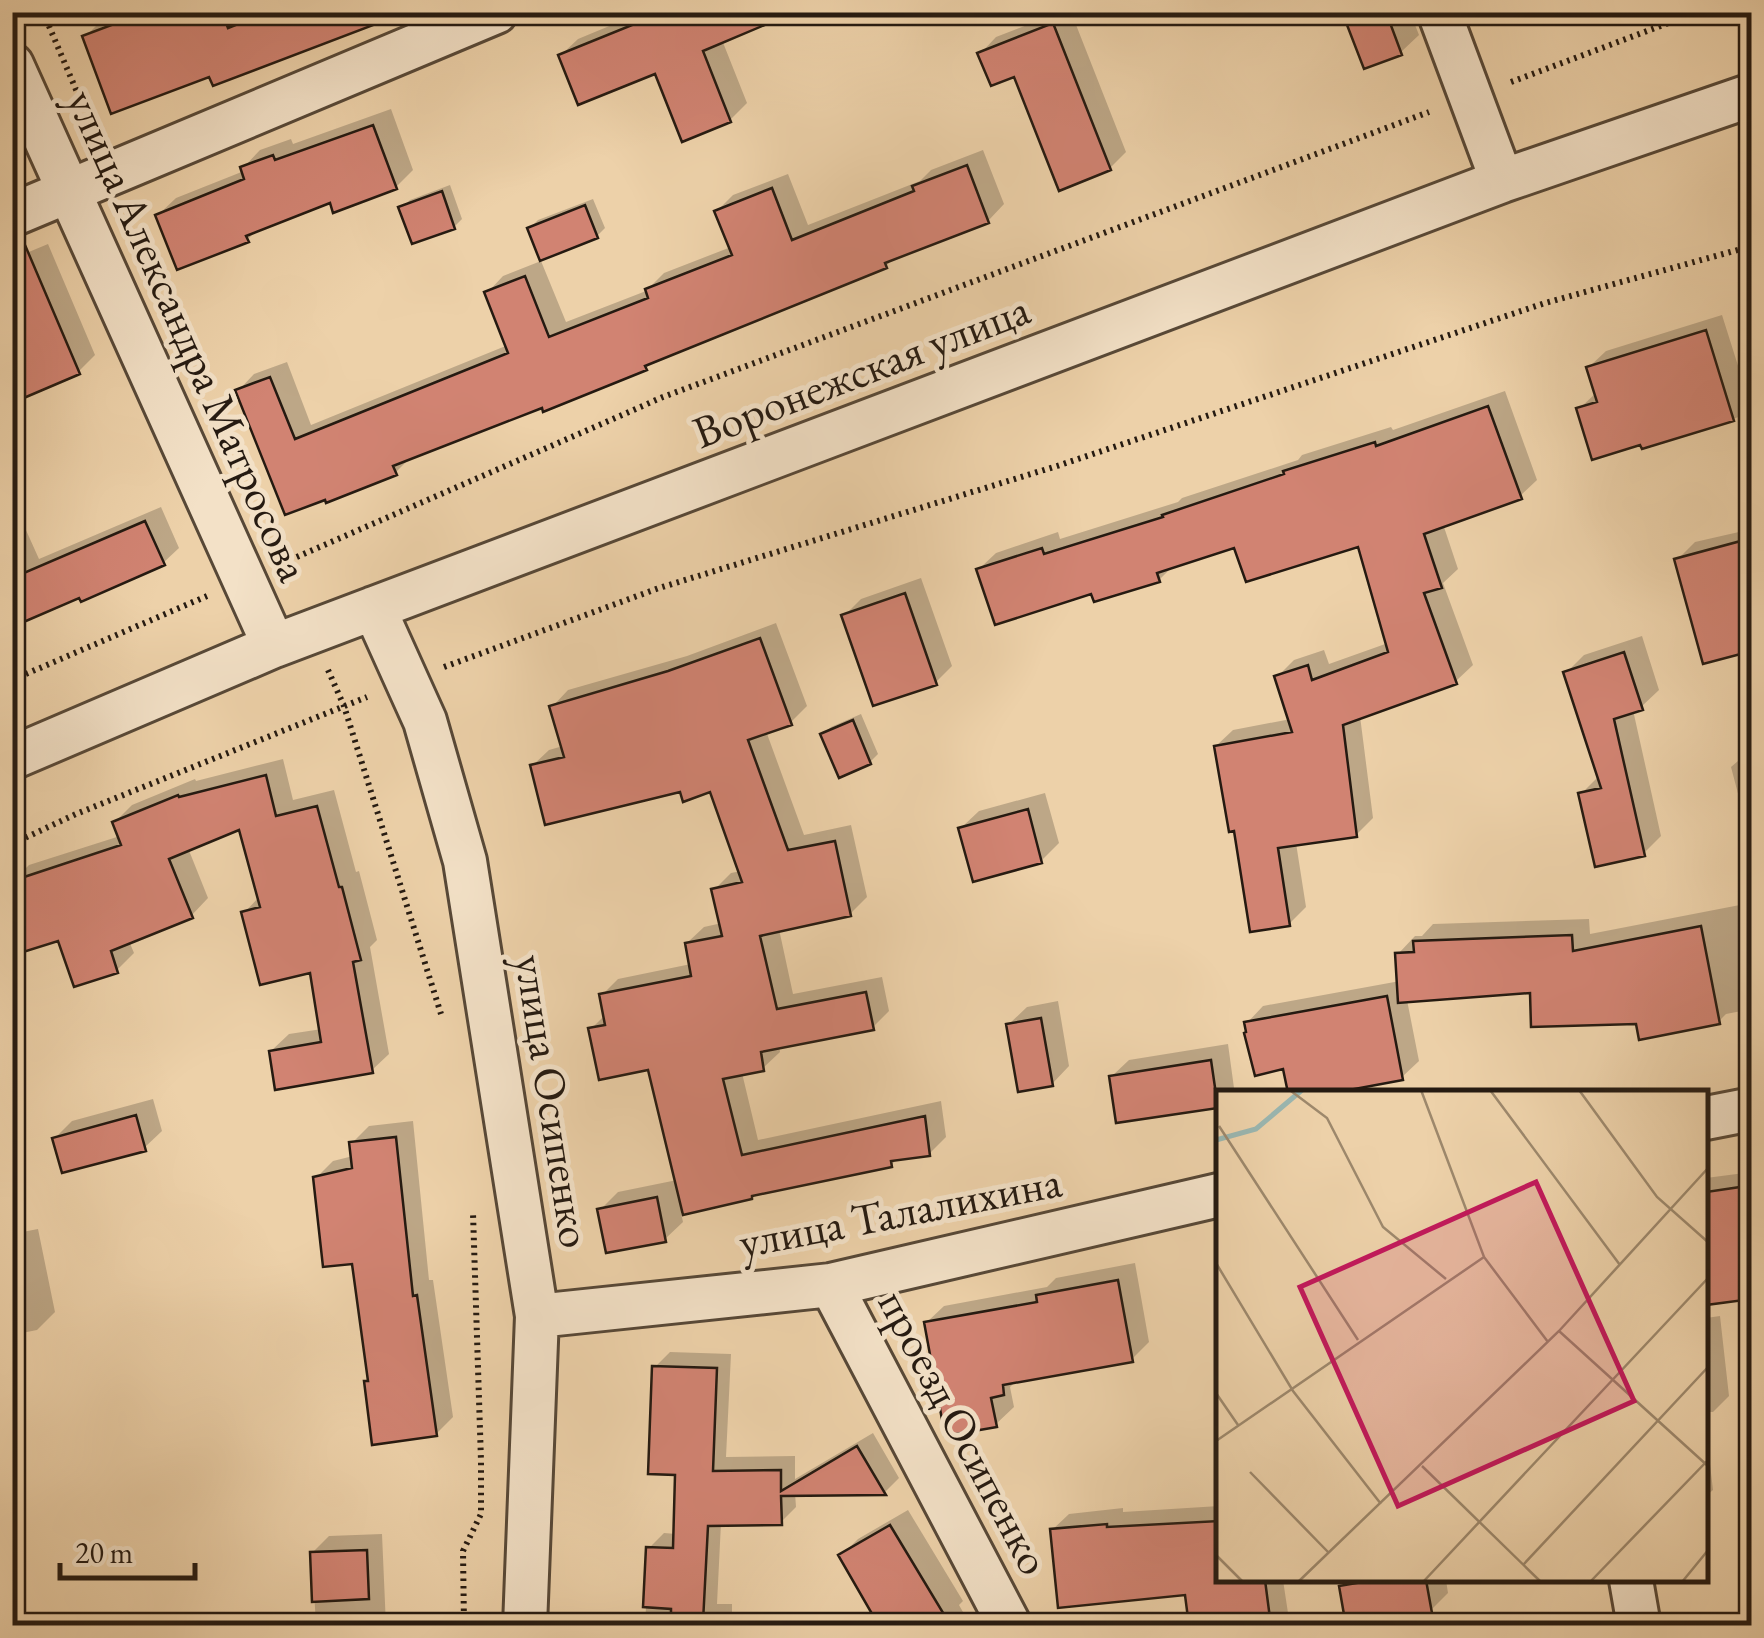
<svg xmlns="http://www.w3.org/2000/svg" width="1764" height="1638" font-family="'EB Garamond',serif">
  <rect width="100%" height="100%" fill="#edd1a9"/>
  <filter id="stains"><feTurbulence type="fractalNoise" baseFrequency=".002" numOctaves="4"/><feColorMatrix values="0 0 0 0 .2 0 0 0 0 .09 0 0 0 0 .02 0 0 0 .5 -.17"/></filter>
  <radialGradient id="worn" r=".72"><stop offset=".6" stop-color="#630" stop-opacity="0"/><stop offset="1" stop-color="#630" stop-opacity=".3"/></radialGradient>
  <!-- shadow -->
  <path fill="#0003" d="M122,12H384L211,74L85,37L102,20Z
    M643,12H788L722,40L747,103L730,120L656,71L561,55L578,39Z
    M1061,12H1071L1126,152L1110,168L1015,74L980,54L996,37Z
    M1350,12H1410L1419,35L1401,52Z
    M391,109L413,170L396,187L331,200L259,228L247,240L158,215L176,198L244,171L243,168L260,150L291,139L293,144Z
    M983,150L1004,204L988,221L896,256L886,266L655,359L646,368L543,404L411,457L395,473L328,500L238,391L254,374L287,362L311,425L508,345L487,293L503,276L541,261L566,322L646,291L664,273L731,247L717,211L733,195L788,174L808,225L920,181L931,170Z
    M450,185L462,219L454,227L401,208L410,200Z
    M593,199L605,228L597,236L530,228L538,220Z
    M48,244L95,355L79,371L12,259Z
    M1722,315L1740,372L1752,370V413L1643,446L1579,409L1597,392L1589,367L1606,351Z
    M1505,391L1537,480L1520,496L1443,524L1458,569L1443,583L1473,665L1456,681L1360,716L1373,818L1356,835L1296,843L1306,907L1289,924L1236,828L1216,746L1233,730L1291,719L1277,677L1294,660L1324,650L1329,664L1388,643L1360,544L1236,545L1173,566L1159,580L1093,591L979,569L996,553L1058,532L1060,539L1178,502L1182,498L1298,460L1302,455L1391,427L1393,430Z
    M12,499L39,559L161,507L179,548L163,563L12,625Z
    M1752,529V648L1677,560L1695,542Z
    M921,578L952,666L935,683L844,616L861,599Z
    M776,623L807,706L790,723L766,731L804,835L851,825L867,897L850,914L779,929L793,994L882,977L889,1011L872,1028L779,1046L780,1052L763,1068L742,1073L758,1140L941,1101L946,1137L929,1154L898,1158L891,1165L754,1193L751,1196L681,1213L683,1222L665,1239L600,1210L618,1192L677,1180L650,1067L591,1029L606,1014L602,995L618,979L691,964L687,943L704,927L722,923L714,890L731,873L741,871L712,789H681L532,766L549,750L563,746L552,707L568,690L687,656Z
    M1642,636L1659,690L1641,707L1633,710L1661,836L1643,854L1581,794L1600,775L1566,673L1584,655Z
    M861,714L878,754L870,762L823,735L831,727Z
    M1752,749V826L1747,828L1731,767Z
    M283,759L293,800L334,790L356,872L359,871L377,940L370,947L389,1054L371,1071L271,1051L289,1034L322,1029L312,969L244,913L259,897L241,827L188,848L208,898L191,916L129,941L134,953L116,971L60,938L12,882L29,865L120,836L115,822L132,805L195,779L196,781Z
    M1045,793L1059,843L1041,861L961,828L979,811Z
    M1752,853V1009L1726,1014L1719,1021H1638L1532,991L1407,1000L1419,1061L1402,1077L1319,1093H1290L1285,1066L1247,1023L1263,1006L1400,981L1398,954L1415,936H1422L1433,924L1589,919L1590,934L1745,904L1738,866Z
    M1058,1001L1069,1066L1052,1084L1009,1024L1027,1007Z
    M1228,1044L1234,1088L1229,1093H1219V1103L1216,1105L1111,1077L1129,1060Z
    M153,1099L162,1131L144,1148L55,1138L72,1121Z
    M413,1121L429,1280H433L453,1417L436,1434L366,1382L370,1379L354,1261L316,1178L333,1161L353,1156L352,1143L369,1126Z
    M1752,1172V1297L1706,1303V1178Z
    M38,1229L55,1312L37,1330L12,1335V1234Z
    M1135,1263L1149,1342L1132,1359L1017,1380L1010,1387L1014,1407L996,1424L926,1323L944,1306L1047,1287L1056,1278Z
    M1720,1316L1729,1396L1713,1412H1706V1318Z
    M670,1352L731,1354L726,1457L795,1456V1479L873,1433L899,1478L885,1492L795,1493L796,1507L781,1522L721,1523L717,1604H732V1626H645L649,1548L664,1533L676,1534L678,1472L655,1367Z
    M1706,1430L1713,1490L1706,1496Z
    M1219,1474V1501L1215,1479Z
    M1219,1506V1580H1283L1288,1613L1275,1626H1191L1187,1592L1052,1530L1069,1514L1123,1508V1512Z
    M908,1510L963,1601L959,1605L971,1626H882L841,1556L858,1539Z
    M382,1534L386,1626H316L312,1553L329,1536Z
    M1349,1580H1446L1448,1593L1431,1610L1342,1587Z"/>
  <!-- building -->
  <path fill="#d18372" stroke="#251a11" stroke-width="2.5" d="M146,12H222L228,28L268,12H397V16L213,86L209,77L111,114L82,36Z
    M664,12L793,13L703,51L731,122L682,142L655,74L578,105L558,55Z
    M1342,12H1386L1402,55L1364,69Z
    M1053,23L1111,170L1059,191L1014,77L991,86L977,53Z
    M373,125L397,189L333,213L330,203L246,236L249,242L177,270L155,215L244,179L240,167L273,155L275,160Z
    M967,165L989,223L885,263L887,268L645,366L647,370L543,412L542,408L393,466L397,475L326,503L325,500L285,515L235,390L270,377L295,439L508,353L484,292L525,276L549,337L648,298L645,289L732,255L714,211L772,188L792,240L914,191L912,186Z
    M442,191L455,229L412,244L398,207Z
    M585,205L598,238L540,261L527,228Z
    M22,238L80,374L12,403V239Z
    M1706,330L1734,421L1642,449L1640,445L1592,460L1576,408L1597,402L1586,367Z
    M1488,406L1522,499L1424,534L1442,588L1424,593L1457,684L1343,725L1357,837L1278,848L1290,926L1250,932L1234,831L1229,832L1214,746L1292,732L1274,676L1308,665L1312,680L1388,652L1358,547L1246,582L1234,548L1157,573L1160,582L1094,602L1091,594L995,625L976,569L1042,548L1044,554L1163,517L1162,515L1284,474L1283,471L1375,442L1376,446Z
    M145,521L165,565L81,602L79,598L12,627V578Z
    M1752,538V651L1703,664L1674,559Z
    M905,593L937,685L873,706L841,615Z
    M760,638L792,725L748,740L788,850L835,841L851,916L760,936L777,1009L866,992L874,1030L761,1052L764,1071L723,1079L742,1155L925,1116L930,1156L891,1161L892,1167L752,1196V1199L683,1215L648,1070L599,1080L588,1028L605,1025L599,994L691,976L685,943L722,936L711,889L742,882L710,792L683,802L680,792L545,825L530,765L564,757L549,706L668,671Z
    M1624,652L1643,710L1614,719L1645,856L1595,867L1578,793L1601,788L1563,672Z
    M853,720L871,764L839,778L820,734Z
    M266,775L276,816L317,806L339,887H342L361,960L353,962L373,1073L275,1090L269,1051L321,1042L310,973L260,985L241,912L260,907L239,830L169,859L193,918L111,951L118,973L74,987L58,941L20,953L12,931V881L121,845L112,822L178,795L179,797Z
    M1028,809L1042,863L973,882L958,828Z
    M1701,926L1720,1024L1639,1040L1636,1024L1531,1027L1530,993L1398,1003L1395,953L1414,952L1413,941L1572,935L1573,951Z
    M1387,996L1403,1080L1333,1093H1288L1283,1069L1255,1076L1244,1033L1246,1032L1244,1022Z
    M1041,1018L1053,1086L1018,1092L1006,1024Z
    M1211,1060L1218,1108L1116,1123L1109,1076Z
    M136,1115L146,1151L62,1173L52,1138Z
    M396,1137L413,1296L417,1295L437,1436L372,1445L364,1381H368L352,1264L323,1267L313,1177L352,1168L349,1142Z
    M1747,1186L1752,1215V1299L1706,1305V1192Z
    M657,1197L666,1242L606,1253L597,1209Z
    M1118,1280L1133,1362L1003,1385L1004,1395L991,1398L997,1427L945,1436L924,1322L1037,1302L1036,1295Z
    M652,1366L717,1368L713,1471L781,1470V1491L857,1446L886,1495L781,1496L782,1525L708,1526L703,1622L671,1620V1609L643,1607L646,1547L673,1548L675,1475L648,1474Z
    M1219,1521V1580H1265L1271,1626H1189L1185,1595L1058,1608L1050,1529L1107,1524V1527Z
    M890,1525L951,1626H879L838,1555Z
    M367,1550L369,1599L312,1602L310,1552Z
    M1374,1580H1426L1432,1613L1346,1626L1339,1586Z"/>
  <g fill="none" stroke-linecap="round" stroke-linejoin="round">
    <defs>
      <path id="minor" d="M1439,12L1502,181
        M12,65L274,646
        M12,215L496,12
        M374,608L425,721L465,861L537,1316L525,1626
        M12,758L274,646L1502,181L1752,95
        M1706,1118L1752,1109
        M831,1285L1010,1626
        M537,1316L831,1285L1219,1195
        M1631,1580L1639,1626"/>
    </defs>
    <!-- minor casing -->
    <use href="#minor" stroke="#574837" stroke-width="48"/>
    <!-- path -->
    <path stroke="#251a11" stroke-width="6" stroke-dasharray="2.5 5" stroke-linecap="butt" d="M43,12L80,99
      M1511,82L1698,12
      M283,563L663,397L1429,112
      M444,667L659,588L1057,466L1545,303L1752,246
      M328,670L344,706L441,1014
      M12,680L207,596
      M12,844L76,814L367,697
      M464,1626L463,1551L481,1514V1461L473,1213"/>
    <!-- minor -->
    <use href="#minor" stroke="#f3e1c7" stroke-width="42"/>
  </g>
  <g text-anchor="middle" stroke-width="10" stroke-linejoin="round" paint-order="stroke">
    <!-- street labels -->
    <g font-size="45" fill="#251a11" stroke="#f3e1c7">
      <text transform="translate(189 335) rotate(66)" y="16">улица Александра Матросова</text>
      <text transform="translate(861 370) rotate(-21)" y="16">Воронежская улица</text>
      <text transform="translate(554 1101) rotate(81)" y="16">улица Осипенко</text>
      <text transform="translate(900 1211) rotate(-11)" y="16">улица Талалихина</text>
      <text transform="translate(965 1432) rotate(62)" y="16">проезд Осипенко</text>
    </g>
  </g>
  <!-- overview -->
  <g transform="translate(1216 1090)">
    <rect width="492" height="492" fill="#edd1a9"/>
    <path fill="none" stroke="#9ab6b0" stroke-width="5" d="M0,50L40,39L86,0"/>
    <path fill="none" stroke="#9d886c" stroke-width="2.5" d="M205,0L268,167L332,252M274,0L404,175M363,0L441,107L493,153M75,1L111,28L167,137L230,189M3,36L142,250M0,173L77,301L165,414M343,241L493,377M0,303L22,335M0,351L268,167M206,376L325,492M34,382L113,463M0,465L27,492M307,475L493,276M82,492L343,241L493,77M207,492L493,187M374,492L493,369M466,492L493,459"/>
    <path fill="#c2185b" fill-opacity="0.15" stroke="#c2185b" stroke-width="5" d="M320,92L418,311L182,416L84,197Z"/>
    <rect width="492" height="492" fill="none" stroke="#251a11" stroke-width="5"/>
  </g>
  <!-- margin -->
  <rect width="1764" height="1638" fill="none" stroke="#edd1a9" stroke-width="50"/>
  <rect x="15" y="15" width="1734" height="1608" fill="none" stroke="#251a11" stroke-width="5"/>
  <rect x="25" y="25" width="1714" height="1588" fill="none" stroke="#251a11" stroke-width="2.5"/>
  <!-- scale -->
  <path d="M60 1563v15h135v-15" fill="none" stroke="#251a11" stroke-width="5"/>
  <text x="75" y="1563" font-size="30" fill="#251a11" stroke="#f3e1c7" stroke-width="8" paint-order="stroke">20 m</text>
  <rect width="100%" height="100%" filter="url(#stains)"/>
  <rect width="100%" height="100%" fill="url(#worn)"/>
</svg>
